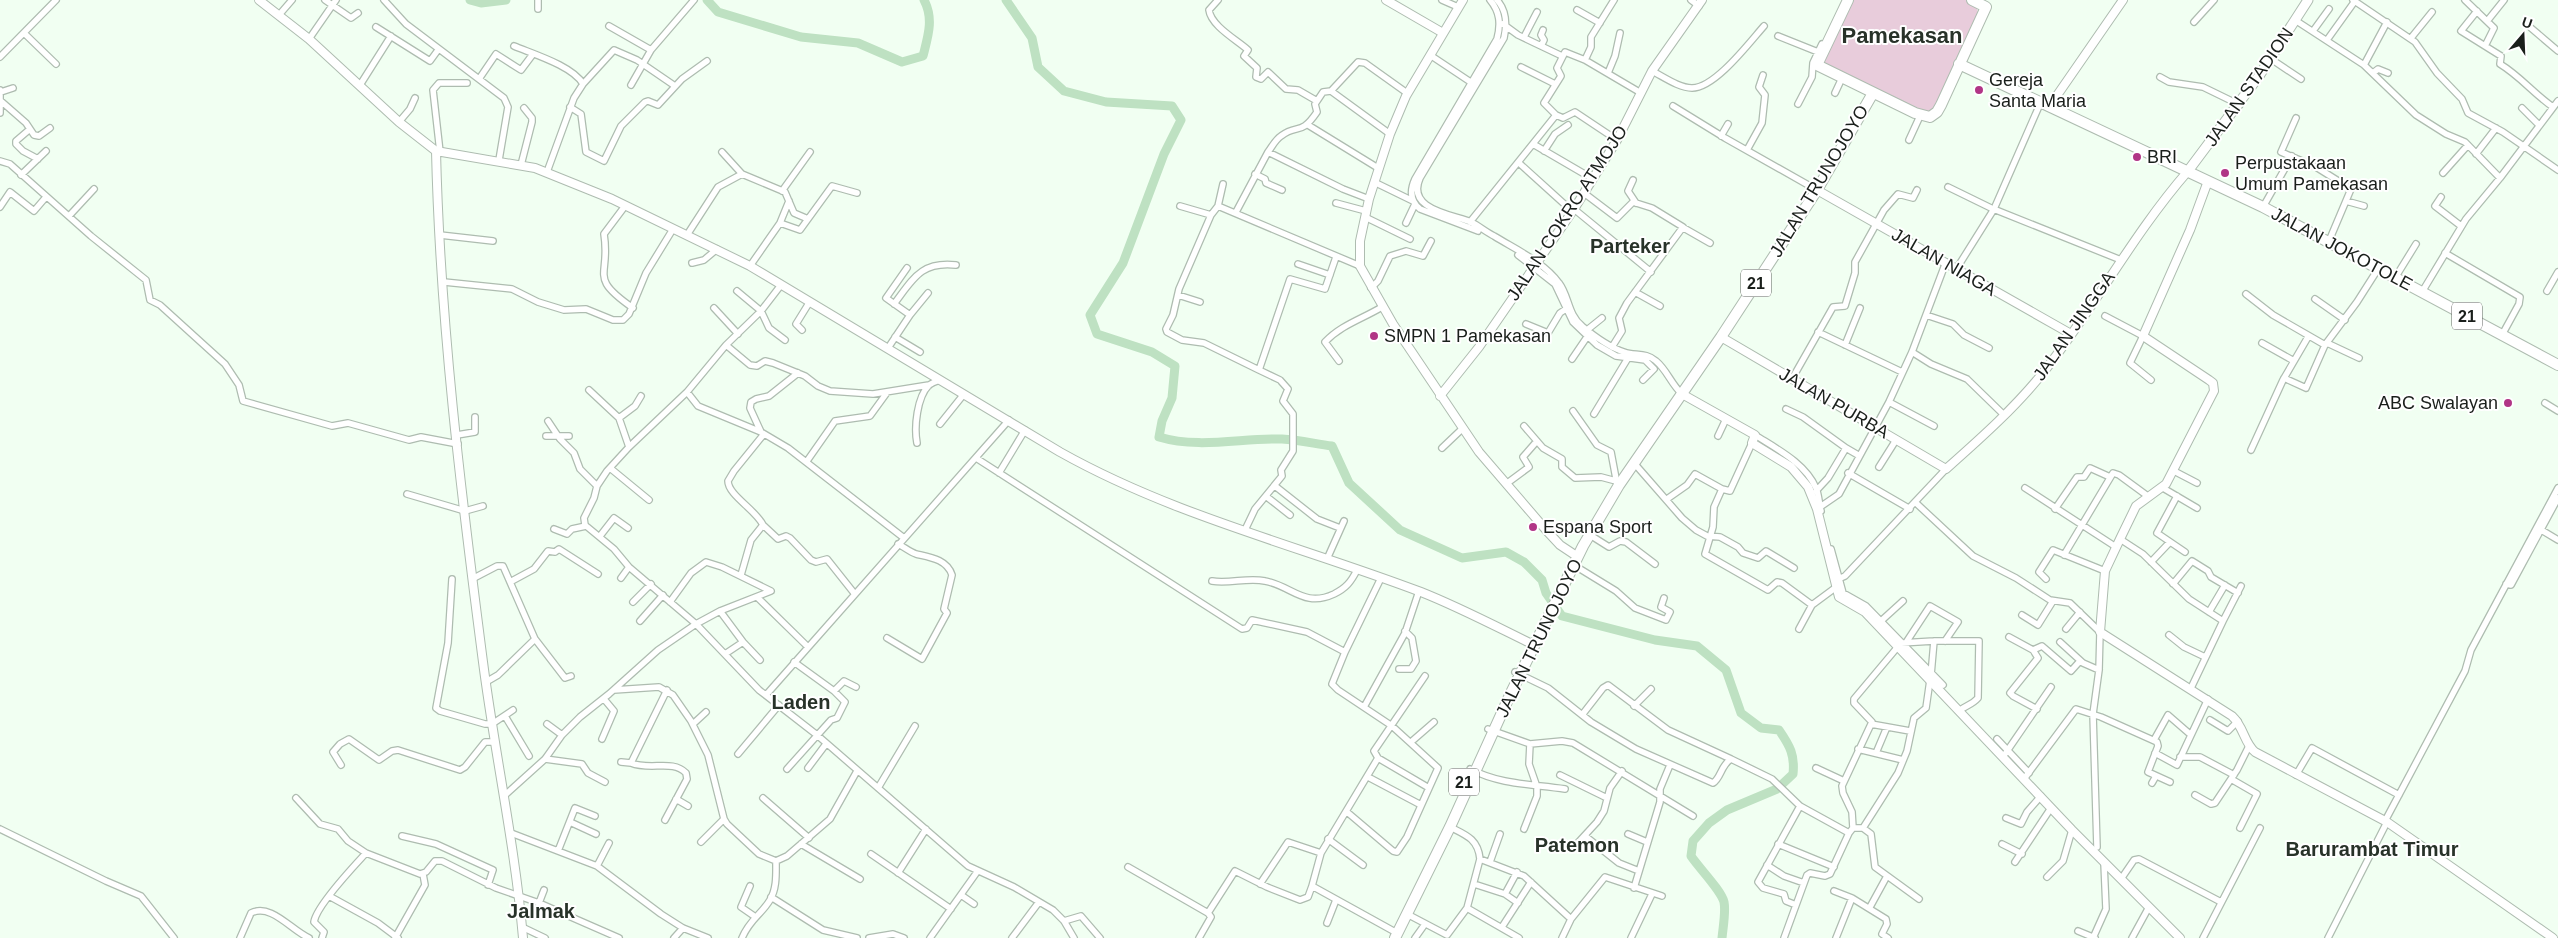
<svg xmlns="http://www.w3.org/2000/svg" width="2558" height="938" font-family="Helvetica,sans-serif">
  <rect width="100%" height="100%" fill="#f1fff2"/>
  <!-- green -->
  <path fill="#e8ccdb" d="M1850,0H1969L1977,8L1978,13L1935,108L1929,113H1924L1820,62Z"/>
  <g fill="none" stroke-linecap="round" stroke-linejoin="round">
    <!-- river -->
    <path stroke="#bee1c2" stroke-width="9" d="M470,0L481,3L506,0
      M707,0L718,12L801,37L858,43L902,62L923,56C928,36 934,19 924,0
      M1006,0L1032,38L1038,67L1064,91L1106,102L1172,106L1181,120L1164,154L1123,263L1090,315L1097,334L1152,352L1175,366L1172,398L1162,421L1159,437C1199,449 1241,438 1282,439C1299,440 1316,444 1332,446L1349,483L1400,530L1462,558L1506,552L1524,562L1542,580L1546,593L1562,616L1655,640L1697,646L1726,670L1741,713L1761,728L1779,730C1790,746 1795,755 1793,774L1777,789L1727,810L1709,823L1693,841L1691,856C1699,868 1721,890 1724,902C1726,912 1723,927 1722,938"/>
    <defs>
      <path id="street" d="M325,0L351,18L358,13
        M384,0L406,24L504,98L508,107L499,160
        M538,0V9
        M1218,0L1209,10C1211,26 1237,40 1248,50L1244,56L1257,68L1256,77L1261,79L1268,72L1286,89L1298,90L1317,101
        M1442,0L1458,7
        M1497,0C1507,11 1507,24 1504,38L1420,178C1406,209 1450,214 1471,222C1479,226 1486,232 1494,236C1515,249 1544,262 1559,283C1569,296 1568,315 1582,326C1594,336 1609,347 1624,352C1635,356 1646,352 1656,361C1667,370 1671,384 1682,394
        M1691,0L1699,6
        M2353,0L2415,42L2437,73L2462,99L2468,113L2503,132L2558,170
        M2465,0L2494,28L2485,46
        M1577,10L1600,23
        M2477,11L2461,31L2501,56L2500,64C2520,76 2534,94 2553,107
        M279,15L292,0
        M2295,20L2364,65L2416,115L2446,134L2465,142L2500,178
        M2488,20L2504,0
        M2194,22L2214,0
        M1503,24L1518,35L1562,56
        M609,26L651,50L694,0
        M376,27L430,61L438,50
        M2531,28L2558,51
        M2313,31L2329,9
        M24,33L56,64
        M1778,36L1818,52
        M1524,37L1537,12
        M2411,38L2432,12
        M309,39L336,0
        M2327,40L2355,1
        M514,46C533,54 573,66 583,84L574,98L547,172
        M1541,46L1544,40L1541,35L1543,30
        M1430,55L1472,83
        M0,57L56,0
        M2271,59L2301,79
        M1585,60L1591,47V37L1614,0
        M2364,65L2387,22
        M1521,67L1555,84
        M1652,71C1664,77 1679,88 1692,88C1715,88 1749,43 1764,26
        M1608,73L1615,56L1620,33
        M2373,73L2378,69L2388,73
        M2160,77L2169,82L2203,87L2240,105
        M479,79L496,54L521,70L533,54
        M583,84L614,50L637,60L675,86
        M360,85L391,36
        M631,85L651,50
        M0,90V113
        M1331,91L1390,134
        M1,92L13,88
        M1835,93L1842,78
        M2,102L26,123L34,135L39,136L50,128
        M1798,104L1812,77L1813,63L1822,44
        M1673,106L1725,138L1817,190
        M570,107L581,114L586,152L604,161L621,126L645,102L648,101L658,105L682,79L707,61
        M2522,108L2539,125
        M1556,115L1563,118L1575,112L1617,140
        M2296,118L2281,152L2316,167L2351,189L2329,241
        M399,122L410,109L415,98
        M1308,125L1378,168
        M30,129L16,141V144L23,151L38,159
        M1721,136L1728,124
        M1909,140L1920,116
        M1533,144L1593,179
        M1747,150L1762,123L1765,95L1759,87L1763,75
        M1544,151L1555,134L1568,125
        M440,152L433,90L439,83H467
        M722,152L742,174
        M1268,152C1272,147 1275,140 1281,136C1298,123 1300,137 1317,112L1315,104L1323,92L1331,91L1358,62L1365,63L1407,93
        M2476,154L2496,128
        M0,161L10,164L91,236L146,280L150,300L160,305L225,364L239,385L243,401L332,426L348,423L409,440L421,437L458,444
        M1519,163L1572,211
        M521,165L532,122V118L524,108
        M2443,173L2468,145
        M1255,174L1265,179L1266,183L1282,190
        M21,175L46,151
        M1633,180L1628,191L1636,203
        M1374,182L1413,201
        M1223,184L1218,206L1211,215L1179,289L1173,315L1166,329L1167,332L1182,340L1204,343L1259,370L1290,279L1325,289L1336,257
        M1948,187L1991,208L2121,260
        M782,191L810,152
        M1584,193L1617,218L1633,202L1652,208L1683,227L1627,303L1619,318L1622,331L1612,347
        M2441,197L2435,206L2461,226
        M2346,201L2364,206
        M1336,203L1366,211
        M625,206L604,234C611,277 587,276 633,308
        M1180,206L1211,215
        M1218,206L1360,266
        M0,207L10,192L34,211L46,197
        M2263,207L2292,156
        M1574,209L1651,272
        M1236,212L1268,152L1343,189L1369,199
        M69,216L94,189
        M1365,217L1410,239
        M1470,222L1556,115L1544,103L1561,76L1557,68L1565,52L1585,60L1641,93
        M780,223L800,230L832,186L857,193
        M1406,223L1415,204
        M1682,227L1710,243
        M1478,231L1420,209C1410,201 1410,190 1415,179L1497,39C1501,24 1500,12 1490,0
        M440,235L493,241
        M687,235L718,187L742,174L785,192L794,213L808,219
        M2445,253L2520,297L2519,304L2502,335
        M1518,255L1555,284L1573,322L1597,345L1616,356L1645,360L1654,369L1643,380
        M692,263L704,260L717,249
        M1298,264L1330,275
        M750,266L780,223L789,201
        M1957,268L1994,209L2040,104
        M2395,278L2416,244
        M444,282L512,289L538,302L564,310L586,309L613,320H623L629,314L646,273L673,229
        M781,285L761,311L726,345L687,392L629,447L607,471L597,486L594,498L584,518L585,525L614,549L629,567L696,624L759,690L817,735L968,866L1014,887L1053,910L1064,921L1074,938
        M1371,288L1378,281L1390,256L1406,251L1423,256L1431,241
        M737,291L761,311L769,328L785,340
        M2547,291L2558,272
        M1635,292L1660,306
        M2422,292L2466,219L2500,178L2558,101
        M2246,294L2273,315L2325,345L2357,302L2378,269
        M1178,295L1200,302
        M2315,299L2345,320
        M894,304C913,279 921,261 956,265
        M714,308L738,334
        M910,315L928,293
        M1926,315L1953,324L1964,335L1989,348
        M2105,316L2143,336L2130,363L2151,380
        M1526,324L1548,333L1560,313L1566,309
        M802,330L796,324L809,303
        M1587,330L1602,318
        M1818,332L1902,372
        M895,337L920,352
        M2262,343L2294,361
        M2327,343L2359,358
        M726,345L750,365L757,366L765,361L773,363L805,376L818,386L830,391L873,394L929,385
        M1845,345L1860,308
        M888,348L910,315L886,298L907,268
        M1912,352L1931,364L1967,379L2004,415
        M1572,359L1589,334
        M1339,361L1325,342C1341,325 1362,319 1382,307
        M2284,378L2306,388L2325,345
        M1792,379L1833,307L1845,306L1855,273V262L1884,210L1898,194L1913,198L1917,190
        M589,390L619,418
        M687,392L698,406L761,432L788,448L904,538
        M1889,402L1934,426
        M2545,403L2558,411
        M1786,409L1803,417L1846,448
        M1573,411L1597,445L1611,452L1617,484
        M1594,414L1628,358
        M548,421L560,439L574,453L580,469L597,486
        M940,424L964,394
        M1524,426L1543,448L1562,459V467L1575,478L1601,477L1616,481
        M761,432L750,408L751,402L756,399L769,396L798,373
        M457,435L475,432V417
        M1755,435C1777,449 1805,463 1816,488C1819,495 1819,504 1821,511
        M546,436H569
        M1718,436L1726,419
        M917,443C914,427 917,397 929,385C932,383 937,381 940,380
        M1752,443L1730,491L1722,489L1714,507L1713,527L1705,554L1768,590L1777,582L1782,583L1812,605
        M629,447L619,418L635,406L641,396
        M1442,448L1462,429
        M2251,450L2283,380L2308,337
        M976,458L1242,629L1247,628L1252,620L1307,632L1345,652
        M807,461L835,421L870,416L886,394
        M1634,463L1682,518L1696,530L1707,536L1720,537L1738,547L1743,553L1758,558L1766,551L1794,568
        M1879,467L1896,440
        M610,468L649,500
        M2174,471L2197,483
        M999,473L1025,430
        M1848,473L1910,509
        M1506,484L1529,467L1523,457L1537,441
        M1275,486L1317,519L1340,528
        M2025,488L2116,547
        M2163,488L2197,508
        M1816,491L1828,478L1846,448L1858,455
        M407,494L465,511L483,506
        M2177,496L2157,533L2185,552
        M1267,497L1290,515
        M1667,499L1687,485L1695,474L1722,489
        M1916,503L1973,556L2016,578L2050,600L2070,603L2100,632L2099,670L2093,714L2097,847
        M1820,507L1839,494L1889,402L1912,352L1946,262
        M2055,509L2077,477H2084L2090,468L2110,477
        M763,525L778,539L786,536L790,538L811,560L816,562L827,559L854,593
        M2538,528L2558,540
        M554,529L567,534L572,529L586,526
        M1245,530L1255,509L1282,476L1281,470L1293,451V414L1283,401L1288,389L1280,380L1259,370
        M1590,535L1609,547L1620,541L1626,542L1655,564
        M600,536L614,518L628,528
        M2120,539L2143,554L2189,599L2223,621L2191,688
        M1831,549L1843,593L1866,606L1943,685
        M2064,555L2113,473L2119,475L2149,497
        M1327,559L1344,521
        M2151,562L2169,543
        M1572,564L1616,591L1635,608L1666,620L1670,612L1661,607L1664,598
        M741,575L751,540L763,525C756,510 728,495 728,481L734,471L764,434
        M474,578L497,566H503L535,639L498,675L486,682
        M621,578L629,567
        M452,579L448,643L436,708L440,711L485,724H492L513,710
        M2046,579L2039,572L2053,550L2105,571
        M1836,580L1845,576L1946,469
        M1212,581C1230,584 1248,577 1265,581C1292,586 1304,608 1334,594C1346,588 1351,582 1357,570
        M510,582L534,569L548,551L555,552L559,549L598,574
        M2173,584L2192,561L2208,571L2211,577L2238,593
        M2506,584L2511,585L2558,498
        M758,598L807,646
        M633,602L651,584
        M720,611L743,642L760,660
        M2209,612L2225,585
        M2022,615L2038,625L2053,601
        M640,621L663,595
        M1881,621L1903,601
        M2223,621L2241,586
        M1799,629L1812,605L1835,588
        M2066,629L2080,612
        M2169,635L2184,647L2205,657
        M2009,637L2033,650L2038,658L2010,693L2013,696L2037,709
        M887,638L922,659L947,613L944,609L952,575C947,559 929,557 916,554C910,552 904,547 898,544
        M535,639L565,678L571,676
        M1907,641L1930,606L1958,622L1945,641
        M2060,642L2083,663L2099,670
        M2033,650L2042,646L2071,671L2080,661
        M725,654L743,642
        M1399,669H1411L1416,661L1412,638L1405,631
        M1515,672L1548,688L1591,722L1636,749L1713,783C1721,778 1721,765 1731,759L1772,779L1800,806
        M1931,675L1934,641
        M1425,676L1374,751L1378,758L1429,788
        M614,690L659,687L673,695L691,721L708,755L724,819L727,824L759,854L776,861L787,856L830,819L857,771
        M834,691L844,681L856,687
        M766,695L1009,420
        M1634,706L1651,689
        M1364,707L1405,633L1419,591
        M1582,715L1603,688L1608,685L1668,730L1731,759
        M505,716L529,756
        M2210,720L2228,731L2238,721
        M547,724L562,735
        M693,724L706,712
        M1871,724L1910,731
        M1488,729L1530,744L1562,741L1573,743L1693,816
        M602,739L614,711L604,699
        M1997,739L2029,773
        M2154,740L2168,715L2191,735
        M1411,742L1434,722
        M1858,749L1903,760
        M1876,753L1887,727
        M2155,753L2177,765L2208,699
        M738,754L779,705
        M2003,757L2051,687
        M2180,757H2200L2234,775
        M1378,758L1321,853L1312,886L1397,933
        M545,759L582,764L588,773L605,782
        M621,762L631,763
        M341,765L333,752L340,744L349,739L379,760L392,751L398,750L460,770L465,767L485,742H495
        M808,768L826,744
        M1816,768L1844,781
        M787,769L831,720L837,718L845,702L834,691L794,662
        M1470,769C1501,785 1532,784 1565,789
        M1560,775L1607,798
        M2296,775L2312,748L2399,795
        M1368,777L1421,805
        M2024,779L2076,709L2101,717L2157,742L2158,746L2148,772L2170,782
        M2231,779L2257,794L2240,828
        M2152,783L2156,776
        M878,788L915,726
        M2195,795L2211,804L2215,803L2237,770L2249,746
        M504,796L545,759L562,735L580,717L609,694L658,650L696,624L720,611L771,591L722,567L706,562L691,573L670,602
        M296,798L320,824L338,829L348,841L366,853
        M763,798L809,838
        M676,799L688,806
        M1347,812L1393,851L1397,852L1407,837L1438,768L1392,726L1338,690L1332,684L1345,652L1381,578
        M2006,818L2021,824L2027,812L2041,796
        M665,820L687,779L686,773C672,759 651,771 631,763L667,690
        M2385,821L2465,671L2471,650L2558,488
        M570,822L596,834
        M1853,828L1852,812L1843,793L1842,786L1872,722L1854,703V699L1901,643L1934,641H1979L1978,698C1972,705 1966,705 1959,711
        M1863,828L1871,834L1875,867L1919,899
        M0,829L106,881L141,896L174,938
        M1524,829L1537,796V787L1529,764L1530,744
        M511,833L597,866L661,914L683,928L708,938
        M1628,834L1647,842
        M402,836L436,844L493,870L488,885
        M1585,836L1619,863L1639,871
        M1328,839L1363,865
        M701,842L724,819
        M801,844L860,879
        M1778,844L1834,867
        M2002,844L2022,854
        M1574,847L1597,822L1604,811L1610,788L1622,771
        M558,851L575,808L595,816
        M871,854L951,909
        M1480,859L1524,876L1571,919
        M1490,862L1500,834
        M2015,862L2051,808
        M1767,865L1784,876L1804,883
        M597,866L609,843
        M1128,867L1208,913L1235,871L1267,887L1300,900L1308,897L1312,886
        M898,873L926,829
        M2047,877L2063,861L2072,830
        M2121,879L2134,860L2139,859L2221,902
        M1260,884L1288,842L1321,853
        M1474,884L1505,894L1518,903
        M750,886L741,907L754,916
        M1634,888L1660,802V789L1670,765
        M1834,891L1852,898
        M1505,894L1517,872
        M961,895L974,904
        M329,896L378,923L398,938
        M771,897L823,930L857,938
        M539,903L544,890
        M1796,905L1786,901L1784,894L1763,888L1758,882L1800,806L1849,833
        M1870,907L1887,876
        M1467,908L1519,938
        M1407,914L1447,935L1467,908L1480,859C1478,839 1466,835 1450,827
        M1064,921L1081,916L1100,938
        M1327,923L1336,900
        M522,927L545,938
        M1502,927L1531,882
        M2078,931L2095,938
        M240,938L251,913C271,903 291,930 309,938
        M322,938L324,932L314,922C316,906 354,866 366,853L420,874L426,872L435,861H442L496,888L539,903L619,938
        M395,938L425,885L423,874
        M674,938L683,928
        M742,938C750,919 761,915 770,900C777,888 776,874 776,861
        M869,938L893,934L904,938
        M930,938L977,872
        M1012,938L1039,902
        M1199,938L1211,917L1208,913
        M1415,938L1425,924
        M1562,938L1571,919L1605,877L1662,896
        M1631,938L1652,894
        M1784,938L1807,875L1810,873L1825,876L1830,874L1849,833L1853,828H1863L1898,773L1907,751L1914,718L1926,708L1930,680
        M1836,938L1852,898L1886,919L1887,924L1882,934L1888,938
        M2093,938L2106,909L2104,863
        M2132,938L2149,907
        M2203,938L2260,828
        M2328,938L2387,822"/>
      <path id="secondary" d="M259,0L309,39L399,122L436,151L535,168L612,199L750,266L1060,452C1174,516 1300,546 1421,592C1459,607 1497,627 1534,645
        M1386,0L1443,33
        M1463,0L1406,96L1390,134L1369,199L1360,241V266L1393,324L1479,452L1546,530L1560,545L1578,557
        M2049,107L2123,0
        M436,151C440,322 461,493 483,662C495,755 515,845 523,938
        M2208,181L2190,230L2143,336L2209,380L2213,383L2214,391L2166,484L2136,506L2120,539L2105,571L2100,632L2232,716C2244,727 2244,743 2255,752L2387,822L2553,938
        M1817,190L2071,334
        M1721,337L1946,469C1981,438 2017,406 2046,369C2096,305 2134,233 2188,171
        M1682,394L1755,435L1752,443L1791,467L1808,487L1817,509L1839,597L1865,612L2072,830L2180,938
        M1440,396L1479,347L1574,209L1617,140L1652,71L1702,0"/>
      <path id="primary" d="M2188,171L2259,76L2308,0"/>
      <path id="highway" d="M1848,0L1817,65L1915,113L1930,117L1937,112L1941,105L1986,7L1972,0
        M1959,64L2263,207L2558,365
        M1395,938L1450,827L1510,695L1583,546L1619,485L1721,337L1817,190L1873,93"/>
    </defs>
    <!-- street casing -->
    <use href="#street" stroke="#aebcb0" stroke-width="8"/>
    <!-- secondary casing -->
    <use href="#secondary" stroke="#aebcb0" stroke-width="10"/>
    <!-- primary casing -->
    <use href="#primary" stroke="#aebcb0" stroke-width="11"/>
    <!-- highway casing -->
    <use href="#highway" stroke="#aebcb0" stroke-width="12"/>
    <!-- street -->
    <use href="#street" stroke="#fff" stroke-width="5.5"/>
    <!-- secondary -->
    <use href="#secondary" stroke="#fff" stroke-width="8"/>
    <!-- primary -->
    <use href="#primary" stroke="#fff" stroke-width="9"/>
    <!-- highway -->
    <use href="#highway" stroke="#fff" stroke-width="10"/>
  </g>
  <!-- markers -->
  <g fill="#b13586" stroke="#fff" stroke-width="2">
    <circle cx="1979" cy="90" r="5"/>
    <circle cx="2137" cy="157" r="5"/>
    <circle cx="2225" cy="173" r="5"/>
    <circle cx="1374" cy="336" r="5"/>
    <circle cx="2508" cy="403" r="5"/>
    <circle cx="1533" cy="527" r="5"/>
  </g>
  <g text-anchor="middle" stroke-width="4" stroke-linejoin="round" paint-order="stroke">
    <!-- shield labels -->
    <g fill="#fff" stroke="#5f625f" stroke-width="1">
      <rect x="1741" y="269.5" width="30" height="27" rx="4"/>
      <rect x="2452" y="302.5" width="30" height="27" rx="4"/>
      <rect x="1449" y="768.5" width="30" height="27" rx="4"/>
    </g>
    <g font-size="16" font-weight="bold" fill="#1a1f1b">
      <text x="1756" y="289">21</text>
      <text x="2467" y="322">21</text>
      <text x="1464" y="788">21</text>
    </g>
    <!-- poi labels -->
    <g font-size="18" fill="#1a1f1b" stroke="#fff" text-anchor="start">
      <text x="1989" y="86">Gereja<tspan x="1989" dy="21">Santa Maria</tspan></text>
      <text x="2147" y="163">BRI</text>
      <text x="2235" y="169">Perpustakaan<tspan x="2235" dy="21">Umum Pamekasan</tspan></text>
      <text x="1384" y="342">SMPN 1 Pamekasan</text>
      <text x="2498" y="409" text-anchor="end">ABC Swalayan</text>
      <text x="1543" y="533">Espana Sport</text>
    </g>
    <!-- street labels -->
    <g font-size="18" fill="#1a1f1b" stroke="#fff">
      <text transform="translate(2249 87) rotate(-55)" y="6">JALAN STADION</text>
      <text transform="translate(1819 181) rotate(-59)" y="6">JALAN TRUNOJOYO</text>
      <text transform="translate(1567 213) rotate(-57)" y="6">JALAN COKRO ATMOJO</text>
      <text transform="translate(2342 249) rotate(28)" y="6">JALAN JOKOTOLE</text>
      <text transform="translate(1944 262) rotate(30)" y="6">JALAN NIAGA</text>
      <text transform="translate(2074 326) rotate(-55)" y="6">JALAN JINGGA</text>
      <text transform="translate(1834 403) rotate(30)" y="6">JALAN PURBA</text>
      <text transform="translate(1539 638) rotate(-64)" y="6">JALAN TRUNOJOYO</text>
    </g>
    <!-- quarter labels -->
    <g font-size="20" font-weight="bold" fill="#283229" stroke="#fff">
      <text x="1630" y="253">Parteker</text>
      <text x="801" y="709">Laden</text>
      <text x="1577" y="852">Patemon</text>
      <text x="2372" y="856">Barurambat Timur</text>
      <text x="541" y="918">Jalmak</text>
    </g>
    <!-- district labels -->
    <g font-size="22" font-weight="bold" fill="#283229" stroke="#fff">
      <text x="1902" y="43">Pamekasan</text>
    </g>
  </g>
  <!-- north arrow -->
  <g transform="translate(2523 35) rotate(19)" stroke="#ffffff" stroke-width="4" paint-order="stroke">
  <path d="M0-4L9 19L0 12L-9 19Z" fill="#1a1f1b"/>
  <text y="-8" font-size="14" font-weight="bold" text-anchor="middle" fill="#1a1f1b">U</text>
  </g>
</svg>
